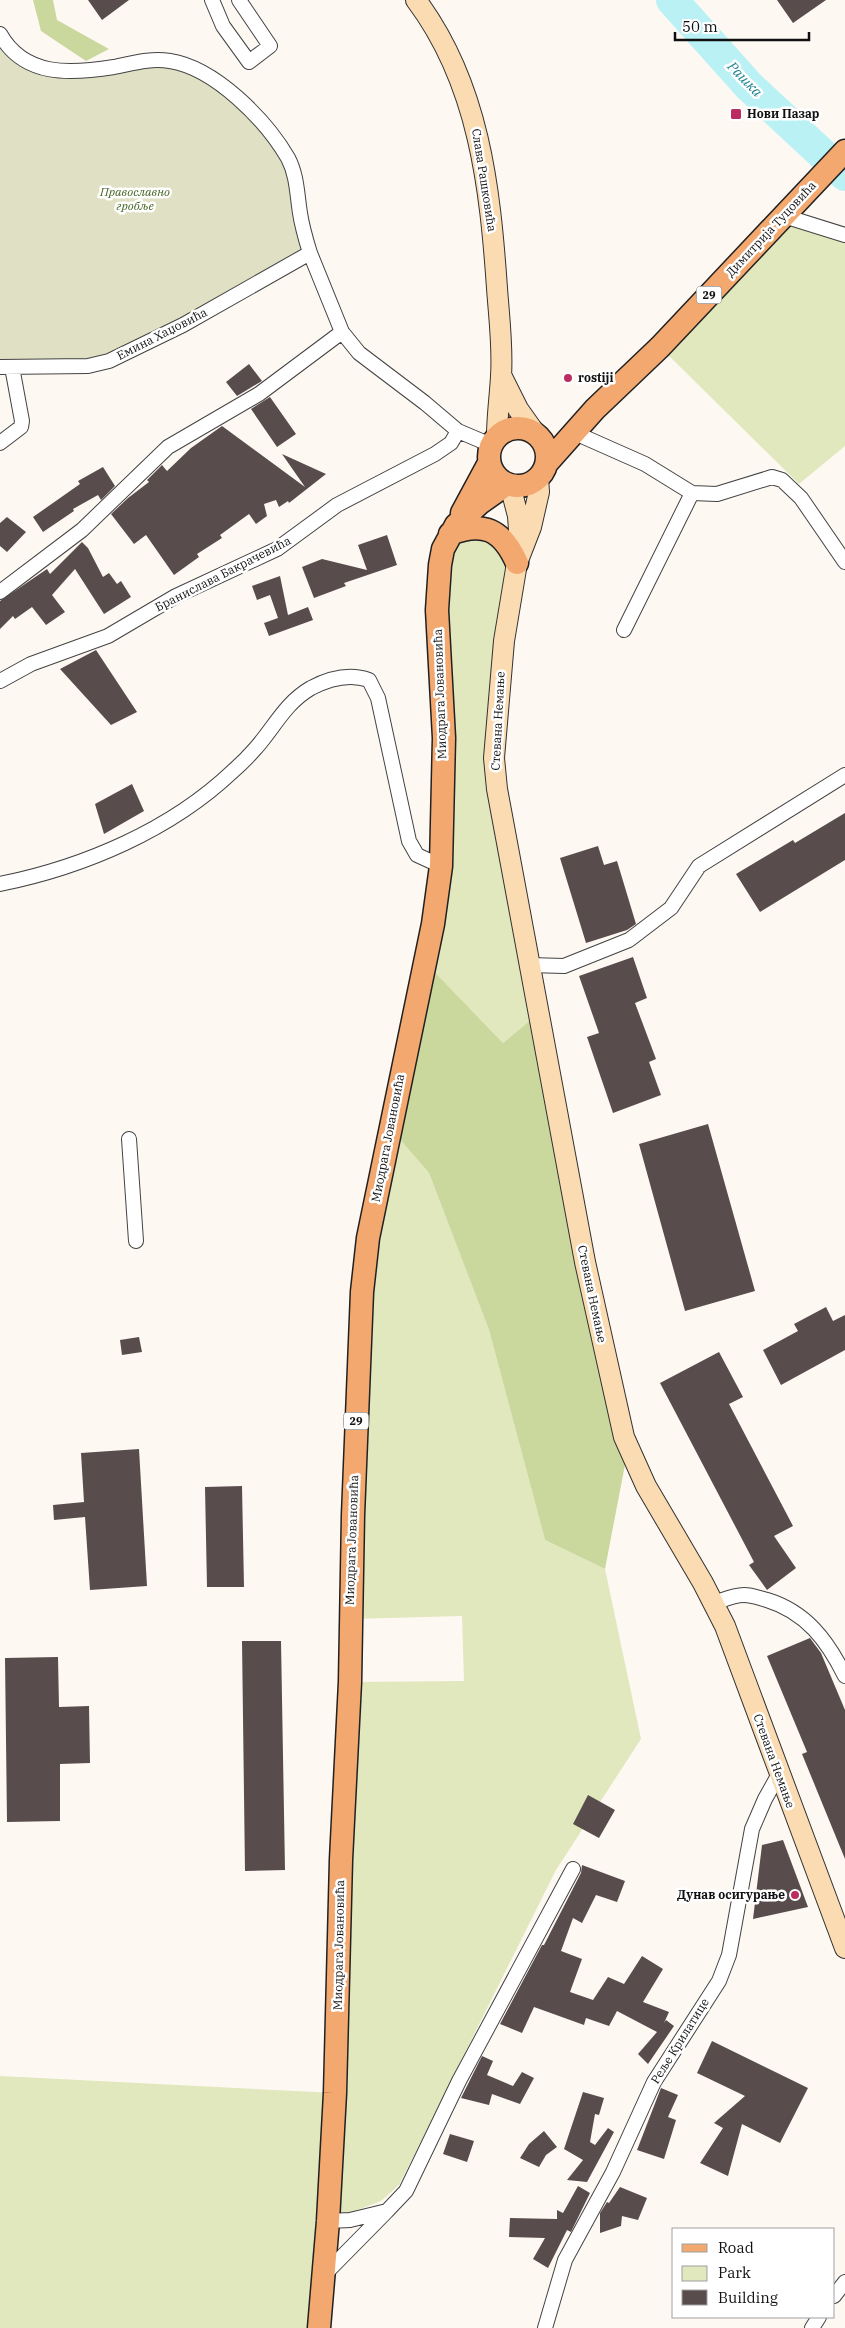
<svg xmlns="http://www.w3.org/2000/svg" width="845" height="2328" font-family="'IBM Plex Serif',serif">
  <rect width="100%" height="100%" fill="#fef8f3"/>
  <!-- green -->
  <path fill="#e1e8bd" d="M784,216L845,235V446L799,484L660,347Z
    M467,528L510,549L496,735L538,1014L503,1043L424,961L433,924L440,565Z
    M390,1128L429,1173L489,1330L545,1540L605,1569L641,1739L556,1870L399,2185L381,2201L328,2221L319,2328H0V2076L335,2093L350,1682L464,1681L462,1616L350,1619L356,1417Z"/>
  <!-- forest -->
  <path fill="#cbd89d" d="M33,0H53L57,20L109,49L86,61L41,31Z
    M424,961L503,1043L538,1014L628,1449L605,1569L545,1540L489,1330L429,1173L390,1128Z"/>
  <!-- cemetery -->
  <path fill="#e0e1c4" d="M8,47L48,69L143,60L209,76L288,158L310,253L122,356L0,367V49Z"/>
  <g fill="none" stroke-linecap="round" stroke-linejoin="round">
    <!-- river -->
    <path stroke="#b9f1f4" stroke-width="32" d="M672,0L749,86L845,175"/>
  </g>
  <!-- building -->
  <path fill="#584d4c" d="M88,0H129L102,20Z
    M777,0H826L793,23Z
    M249,364L262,381L237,396L226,382Z
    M270,397L296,434L277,447L251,409Z
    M222,426L305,487L282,454L326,474L289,503L288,501L279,507L276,500L264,504L267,516L256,524L249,514L220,535L222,538L197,554L199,557L174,575L146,535L134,544L111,514L128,498L149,482L147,480L162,465L167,471L191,448Z
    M103,467L115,486L101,500L98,495L73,509L74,511L43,532L33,517L80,484L78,481Z
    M7,517L26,532L7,552L0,546V523Z
    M387,535L397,565L344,583L346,586L314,598L302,567L322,559L367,570L358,545Z
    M82,542L88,548L103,577L109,573L117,584L121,581L131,597L104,614L75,569L52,595L65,612L46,625L32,607L15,619L13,616L0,629V601L47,569L50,574Z
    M280,576L288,615L308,607L313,620L269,636L264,623L278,618L270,595L257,600L252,586Z
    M96,650L137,712L111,725L60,669Z
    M132,784L144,811L104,834L95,804Z
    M845,813V860L760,912L736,874L793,840L795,843Z
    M598,846L604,865L617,861L636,924L627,930L586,943L560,858Z
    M633,957L647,998L635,1003L656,1059L649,1062L661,1095L613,1113L587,1037L599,1033L579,976Z
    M708,1124L755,1291L685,1311L639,1144Z
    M826,1307L833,1321L845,1315V1350L781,1385L763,1350L798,1331L794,1324Z
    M139,1337L142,1352L122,1355L120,1340Z
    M719,1352L743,1397L729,1404L793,1526L774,1536L796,1568L767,1590L749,1565L754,1562L660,1383Z
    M139,1449L147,1586L90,1590L85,1517L54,1520L53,1505L84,1502L81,1453Z
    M242,1486L244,1587H207L205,1487Z
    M810,1638L821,1653L845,1710V1859L802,1754L807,1752L767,1656Z
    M242,1641H281L285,1870L245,1871Z
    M58,1657L59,1707L89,1706L90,1763L60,1764V1821L7,1822L5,1658Z
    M588,1795L615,1810L599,1838L573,1824Z
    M783,1840L808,1907L753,1919L762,1845Z
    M582,1865L625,1881L617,1902L596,1895L582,1923L573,1918L561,1951L582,1959L570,1992L593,2000L608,1977L624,1984L642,1956L663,1969L643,2002L669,2012L664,2023L666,2020L674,2026L648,2064L638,2054L657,2032L617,2011L609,2026L586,2018L584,2025L534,2007L522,2033L500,2024L542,1945H544L581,1873Z
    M712,2041L808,2088L780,2143L742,2124L728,2176L700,2163L723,2128L714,2123L745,2096L697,2073Z
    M482,2056L493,2061L487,2075L513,2086L522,2072L534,2078L520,2104L492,2094L489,2105L461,2098Z
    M661,2088L678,2095L668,2117L676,2120L664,2159L637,2150Z
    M583,2092L604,2098L599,2115L595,2114L590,2142L595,2145L608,2128L614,2132L587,2182L567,2180L583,2160L564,2149Z
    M544,2131L557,2147L546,2155L539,2167L520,2158L529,2144Z
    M450,2134L474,2141L467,2162L443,2154Z
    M578,2186L590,2193L571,2232L567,2230L548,2268L533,2259L545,2238L509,2237L510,2218L557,2219V2210L563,2213Z
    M620,2187L647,2198L638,2220L622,2216L621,2226L600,2233V2213L607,2202L609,2203Z"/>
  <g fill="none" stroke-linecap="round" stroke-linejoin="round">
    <defs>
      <path id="street" d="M212,0L223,26L249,62L270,46L239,0
        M0,34C24,77 70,74 114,67C134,63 150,58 170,61C215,68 266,120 288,158C297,175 297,194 300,213C302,227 306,240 310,253
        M784,216L845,235
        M0,367L88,366L109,361L183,325L310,253L342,332L359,353L425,403L458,431L491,445
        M575,433L645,464L692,493L717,494L772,477L782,480L801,498L845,562
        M0,443L21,427L22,421L12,367
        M0,592L82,530L168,447L259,394L342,332
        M624,630L692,493
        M0,681L31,664L108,636L176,596L277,549L337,505L435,454L451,443L458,431
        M0,884C84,867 171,830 233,771C241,764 248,757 255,749C274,728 285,703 311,688C330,678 349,673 369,680L378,698L409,841L417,855L441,866
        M529,965L564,966L629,940L671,908L699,866L845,775
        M129,1139L136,1241
        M714,1603C723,1600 734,1595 744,1595C752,1595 759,1598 767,1600C806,1612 827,1640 845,1676
        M328,2221L350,2220L387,2211L406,2191L459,2081L573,1869
        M324,2275L387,2211
        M834,2296L845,2282
        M545,2328L565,2260L613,2172L654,2082L719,1981L729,1955L752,1829L765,1799L779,1774
        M812,2328L819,2317"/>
      <path id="secondary" d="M416,0C479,84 490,187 497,288C499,317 503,347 501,376C500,396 497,416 497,436
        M501,375L518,409L535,433
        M538,478L539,492L531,527L517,563L504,641L494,758L497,789L585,1262L624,1437L646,1486L703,1583L725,1626L845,1948
        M510,485L518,516L520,545"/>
      <path id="primary" d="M489 457a29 29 0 1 1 58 0a29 29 0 1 1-58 0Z
        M547,463L595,409L660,347L845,151
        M462,513L489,463
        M450,534C483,521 502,529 517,563
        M319,2328L328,2221L335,2093L341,1860L350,1682L353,1515L362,1292L368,1238L433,924L441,866L444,738L437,610L440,565L443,549L456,525L480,503L507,484"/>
    </defs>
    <!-- street casing -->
    <use href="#street" stroke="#434343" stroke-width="16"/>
    <!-- secondary casing -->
    <use href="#secondary" stroke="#323232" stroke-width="22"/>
    <!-- primary casing -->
    <use href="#primary" stroke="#212121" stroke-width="25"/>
    <!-- street -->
    <use href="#street" stroke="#fff" stroke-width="14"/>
    <!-- secondary -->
    <use href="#secondary" stroke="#fbdbb1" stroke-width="20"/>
    <!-- primary -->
    <use href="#primary" stroke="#f2a86f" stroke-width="22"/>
  </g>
  <!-- markers -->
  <g fill="#bb2d61" stroke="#fff" stroke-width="2">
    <rect x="730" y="108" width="12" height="12" rx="2.5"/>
    <circle cx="568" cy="378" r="5"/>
    <circle cx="795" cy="1895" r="5"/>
  </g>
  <g text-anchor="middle" stroke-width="5" stroke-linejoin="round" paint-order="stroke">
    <!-- shield labels -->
    <g fill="#fff" stroke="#585858" stroke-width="1">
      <rect x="696.5" y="286.5" width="25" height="17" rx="4"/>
      <rect x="343.5" y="1412.5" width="25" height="17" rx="4"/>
    </g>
    <g font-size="11" font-weight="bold" fill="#101010">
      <text x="709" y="299">29</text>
      <text x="356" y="1425">29</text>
    </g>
    <!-- poi labels -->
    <g font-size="12" font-weight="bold" fill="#101010" stroke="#fff" text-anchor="start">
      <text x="747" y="118">Нови Пазар</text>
      <text x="578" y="382">rostiji</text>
      <text x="785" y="1899" text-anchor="end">Дунав осигурање</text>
    </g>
    <!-- street labels -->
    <g font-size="12" fill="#101010" stroke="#fff">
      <text transform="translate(484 180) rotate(81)" y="4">Слава Рашковића</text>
      <text transform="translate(771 229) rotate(-47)" y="4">Димитрија Туцовића</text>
      <text transform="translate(162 334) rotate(-27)" y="4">Емина Хаџовића</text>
      <text transform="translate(223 574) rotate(-27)" y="4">Бранислава Бакрачевића</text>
      <text transform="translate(440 694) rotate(-92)" y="4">Миодрага Јовановића</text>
      <text transform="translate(498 721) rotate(-87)" y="4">Стевана Немање</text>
      <text transform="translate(388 1138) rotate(-79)" y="4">Миодрага Јовановића</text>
      <text transform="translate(592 1294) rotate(78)" y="4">Стевана Немање</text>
      <text transform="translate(352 1540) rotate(-88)" y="4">Миодрага Јовановића</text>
      <text transform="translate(774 1761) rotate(70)" y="4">Стевана Немање</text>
      <text transform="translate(339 1945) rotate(-89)" y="4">Миодрага Јовановића</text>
      <text transform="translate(680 2041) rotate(-58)" y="4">Реље Крилатице</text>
    </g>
    <!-- park labels -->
    <g font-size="12" font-style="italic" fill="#456522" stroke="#fff">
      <text x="135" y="196">Православно<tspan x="135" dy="14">гробље</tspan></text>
    </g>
    <!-- water labels -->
    <g font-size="14" font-style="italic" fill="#1c828f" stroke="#fff">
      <text transform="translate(745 79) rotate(46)" y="5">Рашка</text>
    </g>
  </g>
  <!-- legend -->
  <rect x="672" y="2228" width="162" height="90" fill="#ffffff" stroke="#9f9f9f"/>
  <rect x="682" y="2244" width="25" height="8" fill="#f2a86f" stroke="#9f9f9f"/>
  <text x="718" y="2253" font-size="15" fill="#101010">Road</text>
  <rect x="682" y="2266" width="25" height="15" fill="#e1e8bd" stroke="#9f9f9f"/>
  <text x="718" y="2278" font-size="15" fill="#101010">Park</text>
  <rect x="682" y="2290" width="25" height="15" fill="#584d4c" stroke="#9f9f9f"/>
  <text x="718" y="2303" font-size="15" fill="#101010">Building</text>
  <!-- scale -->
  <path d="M675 32v8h134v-8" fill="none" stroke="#101010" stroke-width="2.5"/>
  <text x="682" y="32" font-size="15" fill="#101010" stroke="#ffffff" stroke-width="4" paint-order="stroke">50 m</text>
</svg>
